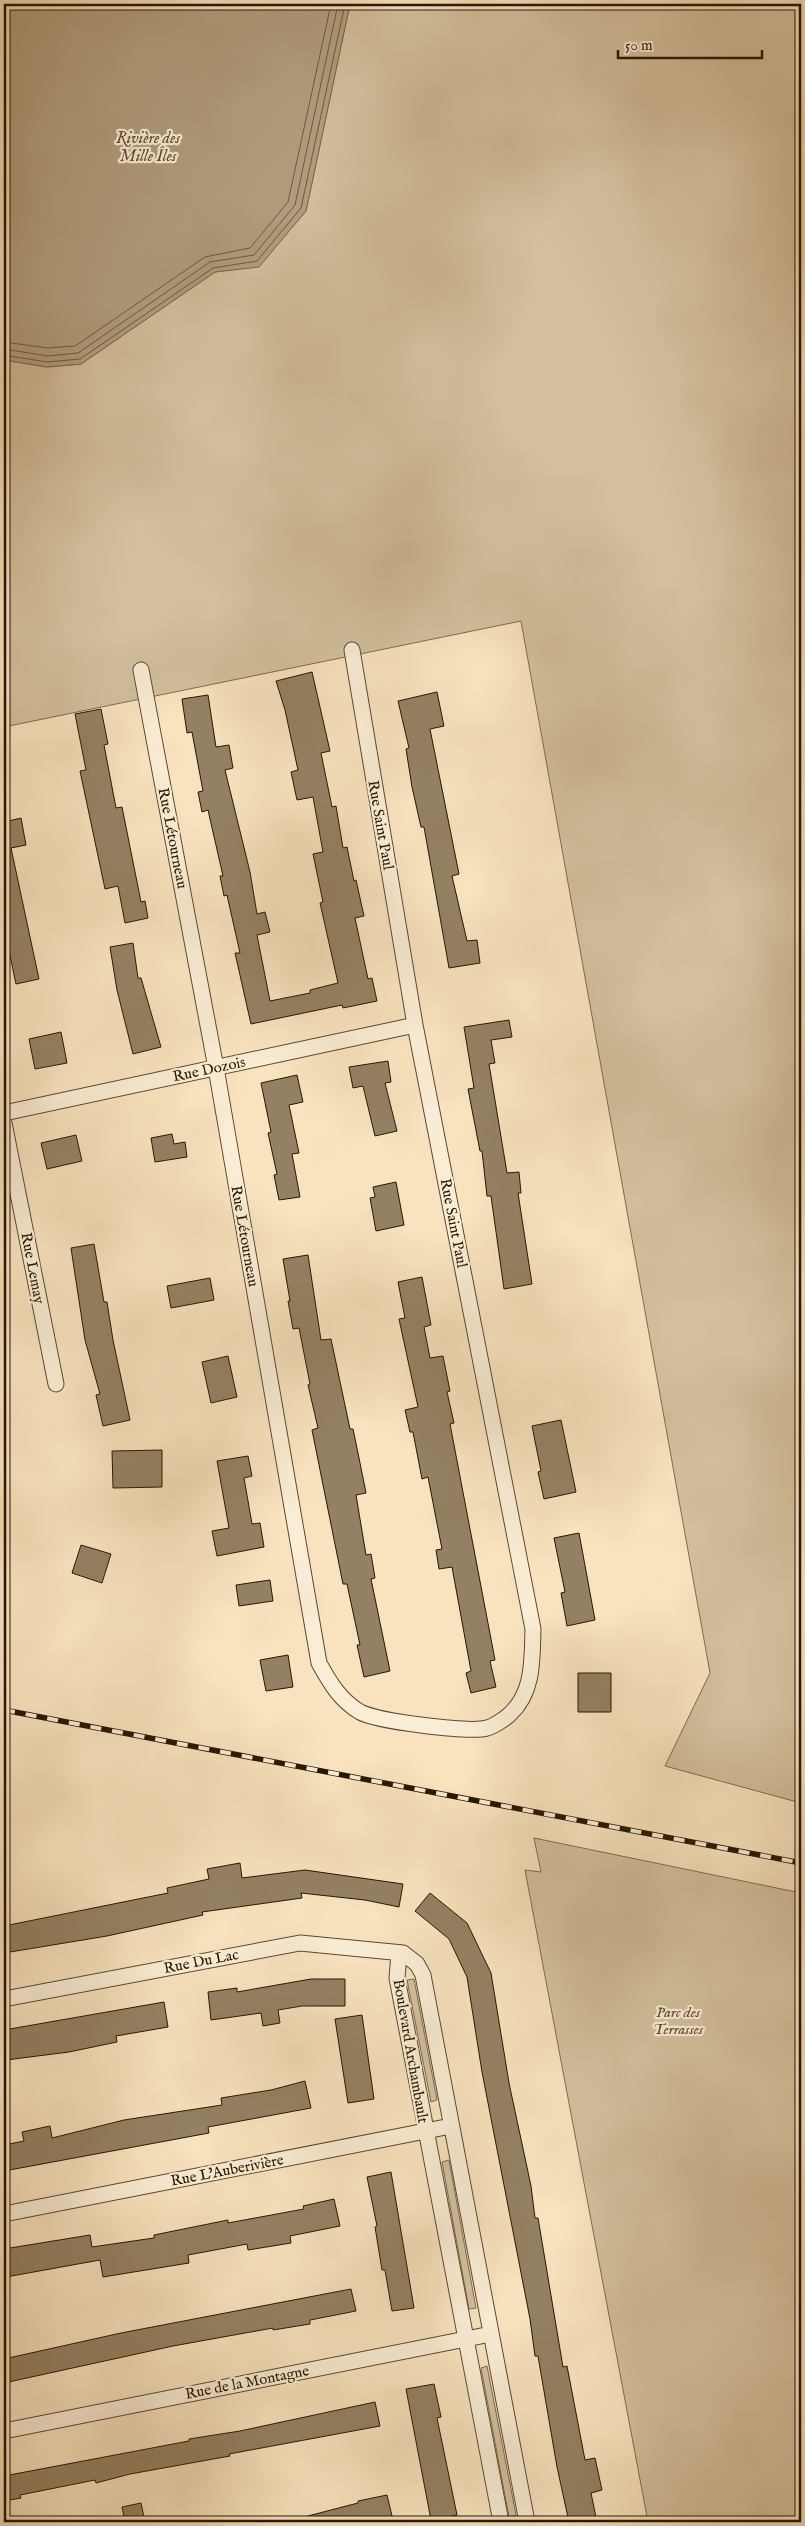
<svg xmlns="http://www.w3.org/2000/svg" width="805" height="2526" font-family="'IM FELL English',serif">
  <rect width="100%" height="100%" fill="#f8e3be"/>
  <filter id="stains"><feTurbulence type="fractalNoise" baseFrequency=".004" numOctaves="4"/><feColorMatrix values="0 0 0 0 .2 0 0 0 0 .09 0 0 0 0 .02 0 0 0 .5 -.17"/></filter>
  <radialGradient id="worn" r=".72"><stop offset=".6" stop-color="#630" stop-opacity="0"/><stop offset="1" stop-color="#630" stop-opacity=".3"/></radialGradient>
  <!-- green -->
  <path fill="#d4c09e" stroke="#7e6b4f" d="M350,4H468L470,6H512L515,4H801V1803L665,1766L710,1673L521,621L4,727V360L47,367L81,364L215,272L259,266L306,211Z
    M534,1838L801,1893V2522H648L525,1870L541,1872Z
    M414,1979L437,2100L431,2102L407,1980Z
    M449,2160L476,2308L469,2309L442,2162Z
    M487,2366L516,2515L509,2517L481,2368Z"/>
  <!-- water -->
  <path fill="#b19d7d" stroke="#7a674b" d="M4,4H350L306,211L259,267L215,272L81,364L47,367L4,360Z"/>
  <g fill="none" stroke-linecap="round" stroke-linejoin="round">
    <!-- shore -->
    <path stroke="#6c5a3e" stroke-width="1" d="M4,342L48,348L75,346L205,257L250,248L288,202L331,4
      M4,349L48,356L78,353L210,262L254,255L295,205L338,4
      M4,355L47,362L80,359L213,268L257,261L301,208L345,4"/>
  </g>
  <!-- building -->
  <path fill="#948163" stroke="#271600" d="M312,672L330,751L321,753L332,807L336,806L343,848L347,847L354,881L356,880L364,916L355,918L368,979L372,978L377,1001L343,1008L342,1005L251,1024L235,953H240L227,895L224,896L220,876H223L208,810L202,812L198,792L203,791L192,732L187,733L182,699L208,695L216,747L229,745L233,768L225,770L250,872L257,914L265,912L270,932L257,935L270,1001L310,993V990L338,983L320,903L323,902L313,854L323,852L313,797L297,800L291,772L298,770L285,710L276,681Z
    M437,692L444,726L430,729L459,874L452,876L467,941L477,940L480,963L449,968L424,827H421L412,787L406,749L409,748L398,701Z
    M101,709L108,744L104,745L116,808L122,807L141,902L145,901L148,918L125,923L118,886L105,889L80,771L86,770L75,714Z
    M21,818L26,845L11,848L39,979L16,984L4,927V822Z
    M133,943L138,978H141L161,1047L133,1054L117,990L110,947Z
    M509,1020L512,1037L491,1040L495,1063L489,1064L507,1173L519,1172L521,1193H518L532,1284L504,1289L491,1196H487L482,1151H480L468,1089L474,1088L464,1027Z
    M61,1032L67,1063L35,1069L29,1039Z
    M388,1061L391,1082L385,1083L397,1131L375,1136L363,1086L353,1088L349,1067Z
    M297,1075L303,1102L289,1105L299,1153L292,1154L300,1197L279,1200L274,1175L277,1174L268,1133L271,1132L261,1083Z
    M172,1134L174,1144L185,1142L187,1157L155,1162L151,1138Z
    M76,1135L82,1161L47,1169L41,1143Z
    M396,1182L404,1225L376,1231L370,1198L375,1197L373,1187Z
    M94,1244L104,1302H107L113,1340L130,1420L103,1426L96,1395L100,1394L85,1340L71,1248Z
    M308,1255L321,1340L331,1339L350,1429H353L359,1458L366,1493L356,1495L366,1555L371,1554L375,1578L371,1579L390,1671L364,1677L357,1645H360L347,1584H343L312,1430L318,1428L308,1385L310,1384L299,1328L293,1329L288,1301H290L283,1259Z
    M422,1277L431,1325L424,1327L430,1358L443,1356L450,1391L447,1392L454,1423L450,1424L495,1660L490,1661L496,1687L471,1693L466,1673L471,1671L452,1567L439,1569L436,1550L442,1549L428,1477L422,1479L413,1432H410L405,1410L418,1407L399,1319L405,1318L398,1282Z
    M210,1278L214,1300L171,1308L167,1286Z
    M228,1356L237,1397L211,1403L202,1362Z
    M561,1420L576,1492L544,1499L538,1472L541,1471L532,1426Z
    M162,1450V1487L113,1488L112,1451Z
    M248,1456L252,1476L244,1478L252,1524L260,1523L264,1547L217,1556L212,1531L229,1528L217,1461Z
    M579,1533L595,1620L567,1626L561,1593L565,1592L554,1538Z
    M81,1545L111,1554L102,1583L72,1573Z
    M270,1580L273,1601L239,1606L236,1585Z
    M288,1655L293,1687L266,1691L260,1660Z
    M578,1673H611V1712H578Z
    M240,1863L242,1878L305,1870L403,1884L399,1907L365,1900L301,1893L302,1898L202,1912L203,1915L107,1936L4,1953V1926L168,1893L167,1888L209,1879L207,1869Z
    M430,1893L467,1923L491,1973L509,2083L531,2186L535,2218H538L563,2367L567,2366L585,2460L595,2458L602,2490L591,2493L597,2522H569L557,2467L538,2356H535L530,2319L482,2072L467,1977L449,1939L415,1911Z
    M311,1979H345V2006H302L278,2010L280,2023L263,2026L261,2013L211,2020L208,1992L237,1988V1992Z
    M164,2002L168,2027L116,2036L117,2042L69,2052L6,2060L4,2030Z
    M362,2015L374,2099L348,2103L335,2019Z
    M305,2081L311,2108L208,2127L209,2133L4,2171V2145L24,2141L22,2132L50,2126L52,2138L124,2120L222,2105L221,2098L271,2090Z
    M391,2172L414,2308L392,2311L385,2270H382L375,2227L377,2226L367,2177Z
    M334,2199L340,2226L290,2236L291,2243L248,2250L247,2244L188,2255L189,2263L103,2277L100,2260L6,2277L4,2249L90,2235L92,2247L154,2238V2235L228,2220V2223L304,2209L303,2206Z
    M351,2289L356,2311L310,2320V2324L273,2330V2328L173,2346L4,2383V2359L121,2333Z
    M434,2384L441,2417L437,2418L457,2515L431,2520L406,2389Z
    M375,2402L380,2426L229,2454L230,2456L130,2474L96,2483L95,2480L20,2495L21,2498L4,2501V2476L189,2441V2439L240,2431Z
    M387,2495L393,2520L381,2522H305L304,2517L358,2503V2501Z
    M141,2503L145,2522H125L122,2507Z"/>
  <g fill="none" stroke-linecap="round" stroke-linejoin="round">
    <defs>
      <path id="street" d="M141,670L216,1068L319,1663C330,1683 340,1700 360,1712C376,1721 469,1733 487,1728C494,1726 505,1719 510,1714C534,1692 532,1659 533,1629L415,1025L352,650
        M4,1113L415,1025
        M4,1123L56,1384
        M399,1954L397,1978L501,2522
        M4,1999L300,1943L403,1953L417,1964L423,1975L527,2522
        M4,2214L451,2126
        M4,2431L491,2334"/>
    </defs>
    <!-- street casing -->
    <use href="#street" stroke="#5b4930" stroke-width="17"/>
    <!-- street -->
    <use href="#street" stroke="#faedd5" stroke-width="15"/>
    <defs>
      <path id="rail" d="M4,1710L801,1863"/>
    </defs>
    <!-- rail casing -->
    <use href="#rail" stroke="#271600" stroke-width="5.5"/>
    <!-- rail -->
    <use href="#rail" stroke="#faedd5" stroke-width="4" stroke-dasharray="11" stroke-linecap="butt"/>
  </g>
  <g text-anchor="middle" stroke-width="4.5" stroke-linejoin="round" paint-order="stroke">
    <!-- street labels -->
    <g font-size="15" fill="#271600" stroke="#faedd5">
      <text transform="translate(381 825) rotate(80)" y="5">Rue Saint Paul</text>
      <text transform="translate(173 838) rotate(79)" y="5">Rue Létourneau</text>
      <text transform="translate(209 1069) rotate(-12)" y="5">Rue Dozois</text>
      <text transform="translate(454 1223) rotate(79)" y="5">Rue Saint Paul</text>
      <text transform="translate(245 1236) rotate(80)" y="5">Rue Létourneau</text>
      <text transform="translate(33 1268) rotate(79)" y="5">Rue Lemay</text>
      <text transform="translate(201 1961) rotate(-11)" y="5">Rue Du Lac</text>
      <text transform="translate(411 2051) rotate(80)" y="5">Boulevard Archambault</text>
      <text transform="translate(227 2170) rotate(-11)" y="5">Rue L'Auberivière</text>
      <text transform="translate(247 2382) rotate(-11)" y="5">Rue de la Montagne</text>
    </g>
    <!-- park labels -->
    <g font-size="15" font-style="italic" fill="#5b492f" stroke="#faedd5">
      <text x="678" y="2017">Parc des<tspan x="678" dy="17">Terrasses</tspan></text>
    </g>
    <!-- water labels -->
    <g font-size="16" font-style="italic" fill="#5e4c32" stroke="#faedd5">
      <text x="148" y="143">Rivière des<tspan x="148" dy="18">Mille Îles</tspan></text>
    </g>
  </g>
  <!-- margin -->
  <rect width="805" height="2526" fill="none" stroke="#f8e3be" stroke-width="20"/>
  <rect x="5" y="5" width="795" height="2516" fill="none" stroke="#271600" stroke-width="2.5"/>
  <rect x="10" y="10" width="785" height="2506" fill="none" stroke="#271600"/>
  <!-- scale -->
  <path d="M618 50v8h144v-8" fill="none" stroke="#271600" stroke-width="2.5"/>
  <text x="625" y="50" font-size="15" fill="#271600" stroke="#faedd5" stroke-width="4" paint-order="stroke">50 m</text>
  <rect width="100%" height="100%" filter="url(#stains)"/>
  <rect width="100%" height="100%" fill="url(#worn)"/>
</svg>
